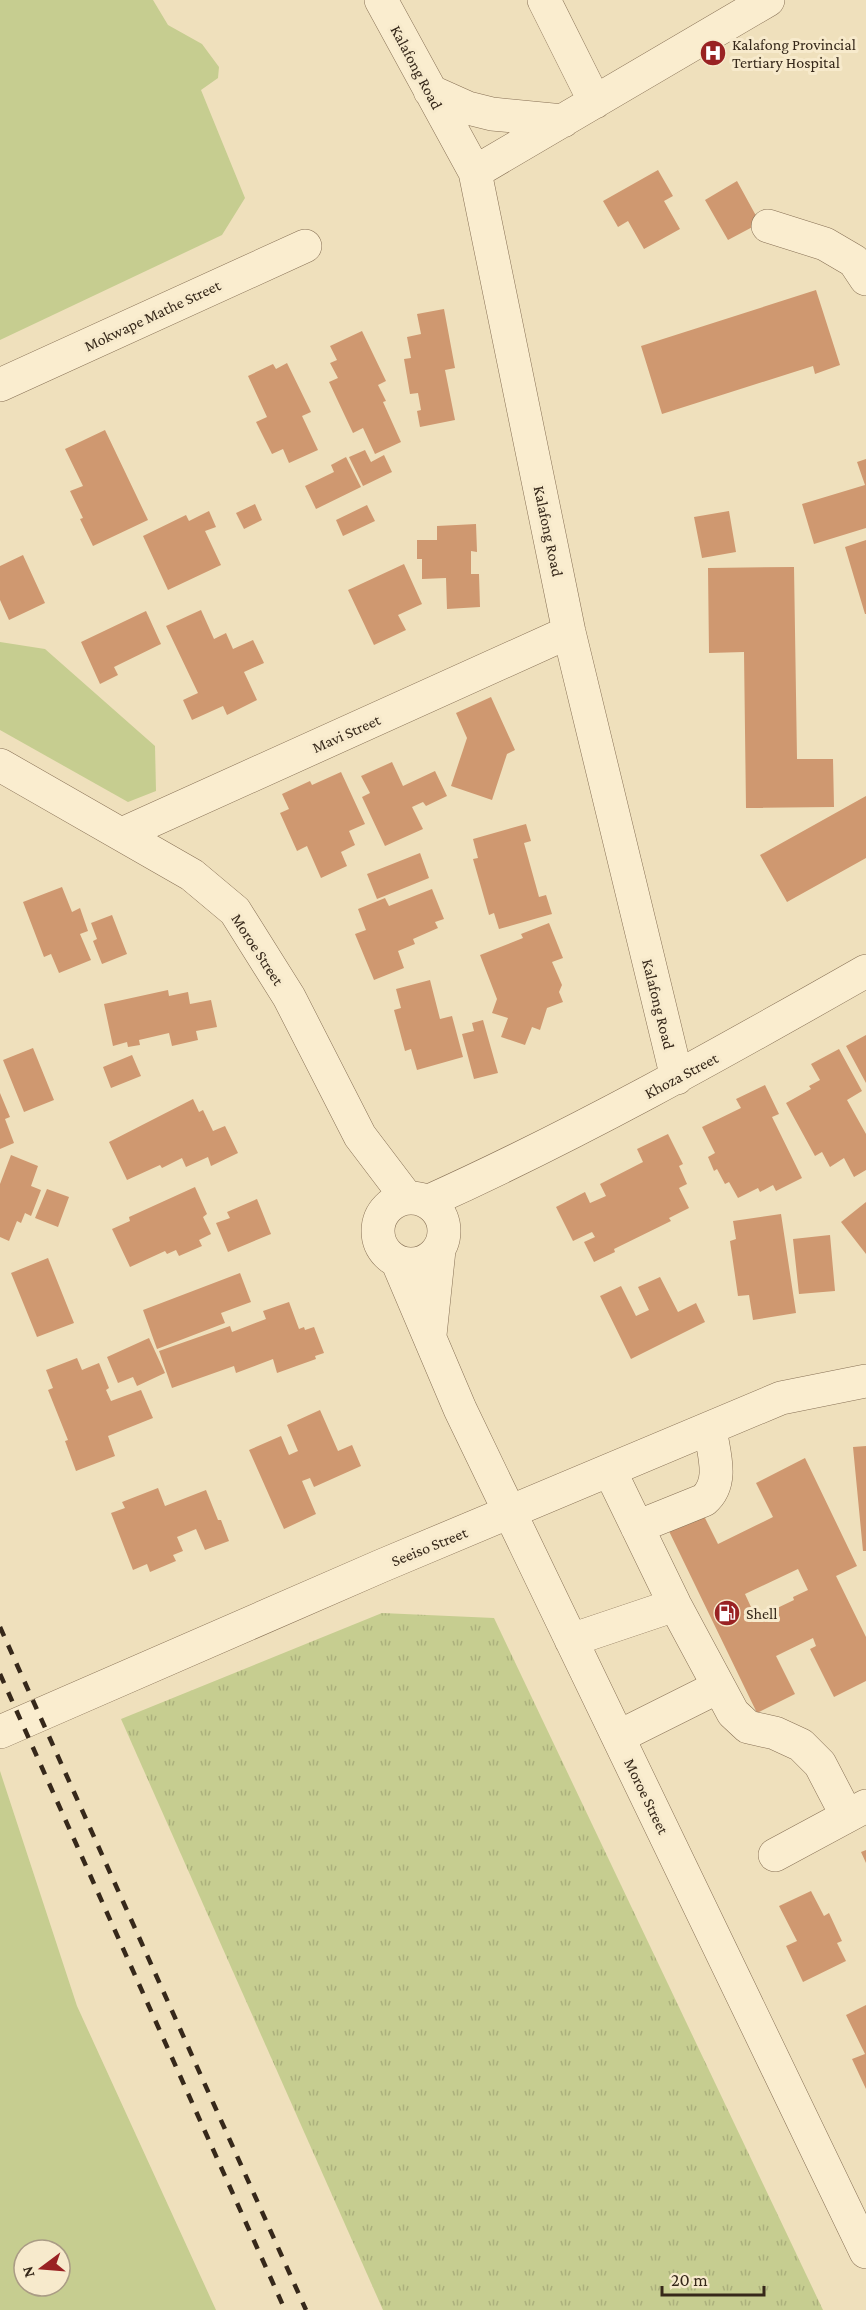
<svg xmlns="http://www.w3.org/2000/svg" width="866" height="2310" font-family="'Crimson Pro',serif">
  <defs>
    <pattern id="park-tufts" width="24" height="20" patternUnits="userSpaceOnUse" patternTransform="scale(1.5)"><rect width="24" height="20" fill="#c6cd90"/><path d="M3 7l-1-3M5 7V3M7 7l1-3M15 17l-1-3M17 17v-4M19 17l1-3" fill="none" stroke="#abb07c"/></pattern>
  </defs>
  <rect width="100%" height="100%" fill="#efe0bc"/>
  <!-- green -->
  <path fill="#c6cd90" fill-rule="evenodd" d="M0,0H153L168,25L202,44L219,67L218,78L201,90L245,198L222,235L0,340Z
    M0,642L45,649L155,746L156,791L128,802L0,730Z
    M0,1771L77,2006L216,2310H0ZM24,2250H60V2286H24Z"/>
  <!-- park -->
  <path fill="url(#park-tufts)" d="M382,1613L494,1618L823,2310H383L121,1719Z"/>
  <!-- building -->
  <path fill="#cf9870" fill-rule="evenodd" d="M658,170L673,196L664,201L680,229L644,249L628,221L618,227L603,201Z
    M737,181L760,223L728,240L705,200Z
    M816,290L840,365L815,374L813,366L662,414L641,346Z
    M444,309L455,368L445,370L455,420L420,427L417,411L421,410L418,393L410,394L404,359L411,358L407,337L421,334L417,314Z
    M362,331L386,381L378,385L386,401L383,402L401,442L375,454L363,428L353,433L329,382L338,378L330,363L337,360L330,346Z
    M287,363L311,412L302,416L318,450L289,463L283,449L272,454L256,422L267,417L248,376L273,364L276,369Z
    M105,430L148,520L93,546L80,519L83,518L70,491L83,486L65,449Z
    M365,450L371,462L384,455L392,472L363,486L349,457Z
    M346,457L361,487L316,509L305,486L334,472L331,465Z
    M866,459V528L814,544L802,504L865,485L857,462Z
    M255,504L262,520L244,529L236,513Z
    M367,505L375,521L343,536L336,520Z
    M209,511L216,527L205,531L221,565L168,590L143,536L186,515L189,521Z
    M729,511L736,552L702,558L694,517Z
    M476,524L477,552L471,551V574H479L480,607L447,609L446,578L422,579V559H417V540H437V526Z
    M866,540V614H865L845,547Z
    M23,555L45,603L9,620L0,600V566Z
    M404,564L422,604L398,615L406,630L374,645L348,590Z
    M794,567L797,759H833L834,807L746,808L744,652L709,653L708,568Z
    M201,610L214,639L226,633L233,649L253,640L264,663L244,672L257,700L227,715L223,706L192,720L183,700L198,693L166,626Z
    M146,611L161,644L114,667L118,675L100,684L81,642Z
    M491,697L515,750L507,754L492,800L451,786L467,738L456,713Z
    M392,762L403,786L435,771L447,796L426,806L423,802L412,807L423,829L385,846L362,797L370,793L361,776Z
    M341,772L365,824L349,831L355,845L341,852L347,866L321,878L307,846L297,851L280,813L289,809L282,794L310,781L312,785Z
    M866,796V858L787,902L760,855Z
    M526,824L531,841L524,843L539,897L546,895L552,914L499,929L494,913L489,915L473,859L478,858L473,839Z
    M420,853L429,878L377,899L367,874Z
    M62,887L72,912L80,908L88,931L80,934L91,960L59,973L51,954L44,957L23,902Z
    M432,889L444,919L435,922L438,928L413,939L415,944L398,951L404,968L374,980L355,934L366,930L358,909L385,898L389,906Z
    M112,915L127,954L102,964L93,941L97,939L91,923Z
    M549,923L563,958L552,962L562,985L559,992L563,1002L547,1008L540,1030L532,1027L525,1045L501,1037L508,1018L492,1013L497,999L480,955L523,938L521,934Z
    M430,980L440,1019L452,1016L463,1057L417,1070L411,1049L405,1051L394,1010L401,1008L396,989Z
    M168,990L169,996L188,992L190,1004L211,1000L217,1027L196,1031L198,1040L172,1046L169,1033L139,1040L140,1045L128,1047L127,1042L113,1046L104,1004Z
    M483,1020L498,1073L474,1079L462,1034L474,1031L472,1023Z
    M866,1035V1083L846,1046Z
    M33,1048L54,1100L24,1112L3,1060Z
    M839,1049L862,1091L847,1100L866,1134V1170L854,1177L844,1158L830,1167L822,1152L815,1156L786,1103L811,1089L809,1086L820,1080L811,1064Z
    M132,1055L141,1076L111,1088L103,1067Z
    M765,1085L779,1114L772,1117L802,1178L776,1191L773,1185L760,1192L758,1188L738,1198L729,1182L725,1184L717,1169L714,1171L708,1157L715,1153L702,1127L741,1108L736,1099Z
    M0,1093L10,1117L5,1119L14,1143L0,1149Z
    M193,1099L199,1112L203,1110L213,1131L225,1126L238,1153L211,1166L208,1157L186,1167L182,1158L162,1168L160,1165L127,1180L109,1142Z
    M668,1134L683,1164L679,1166L687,1184L679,1188L689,1208L669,1218L671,1221L614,1249L615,1252L594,1262L584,1242L595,1237L592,1232L573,1241L556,1207L585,1192L590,1203L606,1196L600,1184L643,1162L637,1149Z
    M11,1155L38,1166L31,1186L41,1190L31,1216L25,1213L21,1223L17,1221L9,1241L0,1237V1184Z
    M195,1187L207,1214L203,1217L211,1234L199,1240L202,1246L179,1256L176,1250L167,1254L165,1251L130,1267L112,1229L130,1221L129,1217Z
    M47,1189L69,1197L58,1227L35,1218Z
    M257,1199L271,1234L228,1252L216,1223L230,1218L227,1212Z
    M866,1202V1254L841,1222Z
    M781,1214L796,1313L753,1320L749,1295L738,1296L730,1241L736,1239L733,1221Z
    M830,1235L835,1291L799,1294L793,1239Z
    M48,1258L74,1323L37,1337L11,1273Z
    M240,1273L251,1302L221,1313L225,1323L157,1349L143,1310Z
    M660,1277L678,1312L696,1303L705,1322L631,1359L600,1296L621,1286L636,1316L649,1310L638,1287Z
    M289,1302L299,1329L304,1327L305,1330L314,1327L324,1353L315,1356L316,1359L277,1373L273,1359L236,1373L234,1366L172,1388L159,1351L230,1326L232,1332L266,1319L263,1311Z
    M149,1338L165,1373L137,1386L133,1377L118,1383L107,1357Z
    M77,1358L82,1370L99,1363L109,1388L106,1390L111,1401L141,1390L153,1418L108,1436L115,1456L76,1471L65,1441L68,1440L48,1390L53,1388L46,1370Z
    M320,1410L338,1451L352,1445L361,1466L314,1487L310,1478L302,1481L316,1514L284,1529L249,1450L281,1436L289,1455L298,1451L287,1425Z
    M866,1446V1551H863L853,1447Z
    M805,1458L857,1566L836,1576L866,1637V1681L834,1697L810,1649L816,1646L813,1638L776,1656L795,1694L757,1713L666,1525L700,1508L718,1544L773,1517L756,1483ZM798,1569L808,1590L793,1597L794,1600L756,1618L745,1594Z
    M158,1488L165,1506L206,1490L218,1520H221L229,1541L205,1550L196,1529L177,1537L183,1551L173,1555L176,1561L150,1572L147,1564L133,1570L111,1513L125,1508L122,1502Z
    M866,1850V1863L861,1852Z
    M811,1891L824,1916L829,1913L842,1941L837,1943L846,1961L803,1982L786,1946L797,1941L779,1906Z
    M866,2005V2089L852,2059L865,2054L846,2015Z"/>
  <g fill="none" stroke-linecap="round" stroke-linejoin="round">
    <defs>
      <path id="minor" d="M381,0L475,172L569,632L677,1078
        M544,0L595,102
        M430,91L468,108L492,114L563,121
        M475,172L768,0
        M768,226L825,244L854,261L866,279
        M0,385L305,246
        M0,765L192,875L235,911L289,997L360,1136L407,1198
        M122,834L569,632
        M378 1231a33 33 0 1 1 66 0a33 33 0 1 1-66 0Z
        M427,1202C578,1134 722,1053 866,971
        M398,1263L460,1409L866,2252
        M430,1335L439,1250
        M610,1471L675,1605L733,1713L748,1727L775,1733L801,1745L820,1764L847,1816
        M637,1527L704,1500C725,1482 713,1452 710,1428
        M571,1640L675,1605
        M0,1732L381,1566L781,1398L866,1381
        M618,1737L718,1687
        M775,1855L866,1806"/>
    </defs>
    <!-- minor casing -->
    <use href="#minor" stroke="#877055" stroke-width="34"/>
    <!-- minor -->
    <use href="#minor" stroke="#faedcf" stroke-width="33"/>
    <!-- rail -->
    <path stroke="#36281a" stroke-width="4.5" stroke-dasharray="10 10" stroke-linecap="butt" d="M0,1627L306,2310
      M0,1674L285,2310"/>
  </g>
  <!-- icons -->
  <defs>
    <symbol id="hospital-disc" viewBox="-11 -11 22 22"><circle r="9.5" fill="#992223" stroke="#f7eacc"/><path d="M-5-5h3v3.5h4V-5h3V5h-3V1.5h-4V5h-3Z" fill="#fff"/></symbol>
    <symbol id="fuel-disc" viewBox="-11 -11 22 22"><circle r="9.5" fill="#992223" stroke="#f7eacc"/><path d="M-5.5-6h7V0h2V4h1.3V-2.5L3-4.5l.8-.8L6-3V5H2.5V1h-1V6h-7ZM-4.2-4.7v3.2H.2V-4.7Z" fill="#fff"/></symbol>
  </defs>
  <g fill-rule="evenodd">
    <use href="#hospital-disc" x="698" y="38" width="30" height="30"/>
    <use href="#fuel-disc" x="712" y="1598" width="30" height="30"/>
  </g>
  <g text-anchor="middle" stroke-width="6" stroke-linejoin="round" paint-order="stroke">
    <!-- poi labels -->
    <g font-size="16" fill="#36281a" stroke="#f7eacc" text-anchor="start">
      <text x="732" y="50">Kalafong Provincial<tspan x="732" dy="18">Tertiary Hospital</tspan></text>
      <text x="746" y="1619">Shell</text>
    </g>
    <!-- street labels -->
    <g font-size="16" fill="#36281a" stroke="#f7eacc">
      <text transform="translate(417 67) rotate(62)" y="6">Kalafong Road</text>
      <text transform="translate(152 315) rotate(-25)" y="6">Mokwape Mathe Street</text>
      <text transform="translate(549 531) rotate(78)" y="6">Kalafong Road</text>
      <text transform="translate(346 733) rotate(-24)" y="6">Mavi Street</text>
      <text transform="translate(258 949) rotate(57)" y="6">Moroe Street</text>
      <text transform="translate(659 1004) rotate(76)" y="6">Kalafong Road</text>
      <text transform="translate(681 1075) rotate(-28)" y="6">Khoza Street</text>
      <text transform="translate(429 1546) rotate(-22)" y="6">Seeiso Street</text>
      <text transform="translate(647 1796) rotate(64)" y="6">Moroe Street</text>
    </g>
  </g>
  <!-- north arrow -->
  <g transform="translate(42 2268) rotate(254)"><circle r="28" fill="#f7eacc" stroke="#aa9c85" stroke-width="1.5"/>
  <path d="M0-4.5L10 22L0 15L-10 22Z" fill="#992223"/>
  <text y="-9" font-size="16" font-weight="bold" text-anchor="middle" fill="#36281a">N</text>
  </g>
  <!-- scale -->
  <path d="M662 2286v9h102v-9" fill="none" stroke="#36281a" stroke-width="3"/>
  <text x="671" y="2286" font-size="18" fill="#36281a" stroke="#f7eacc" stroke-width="4.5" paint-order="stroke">20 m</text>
</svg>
